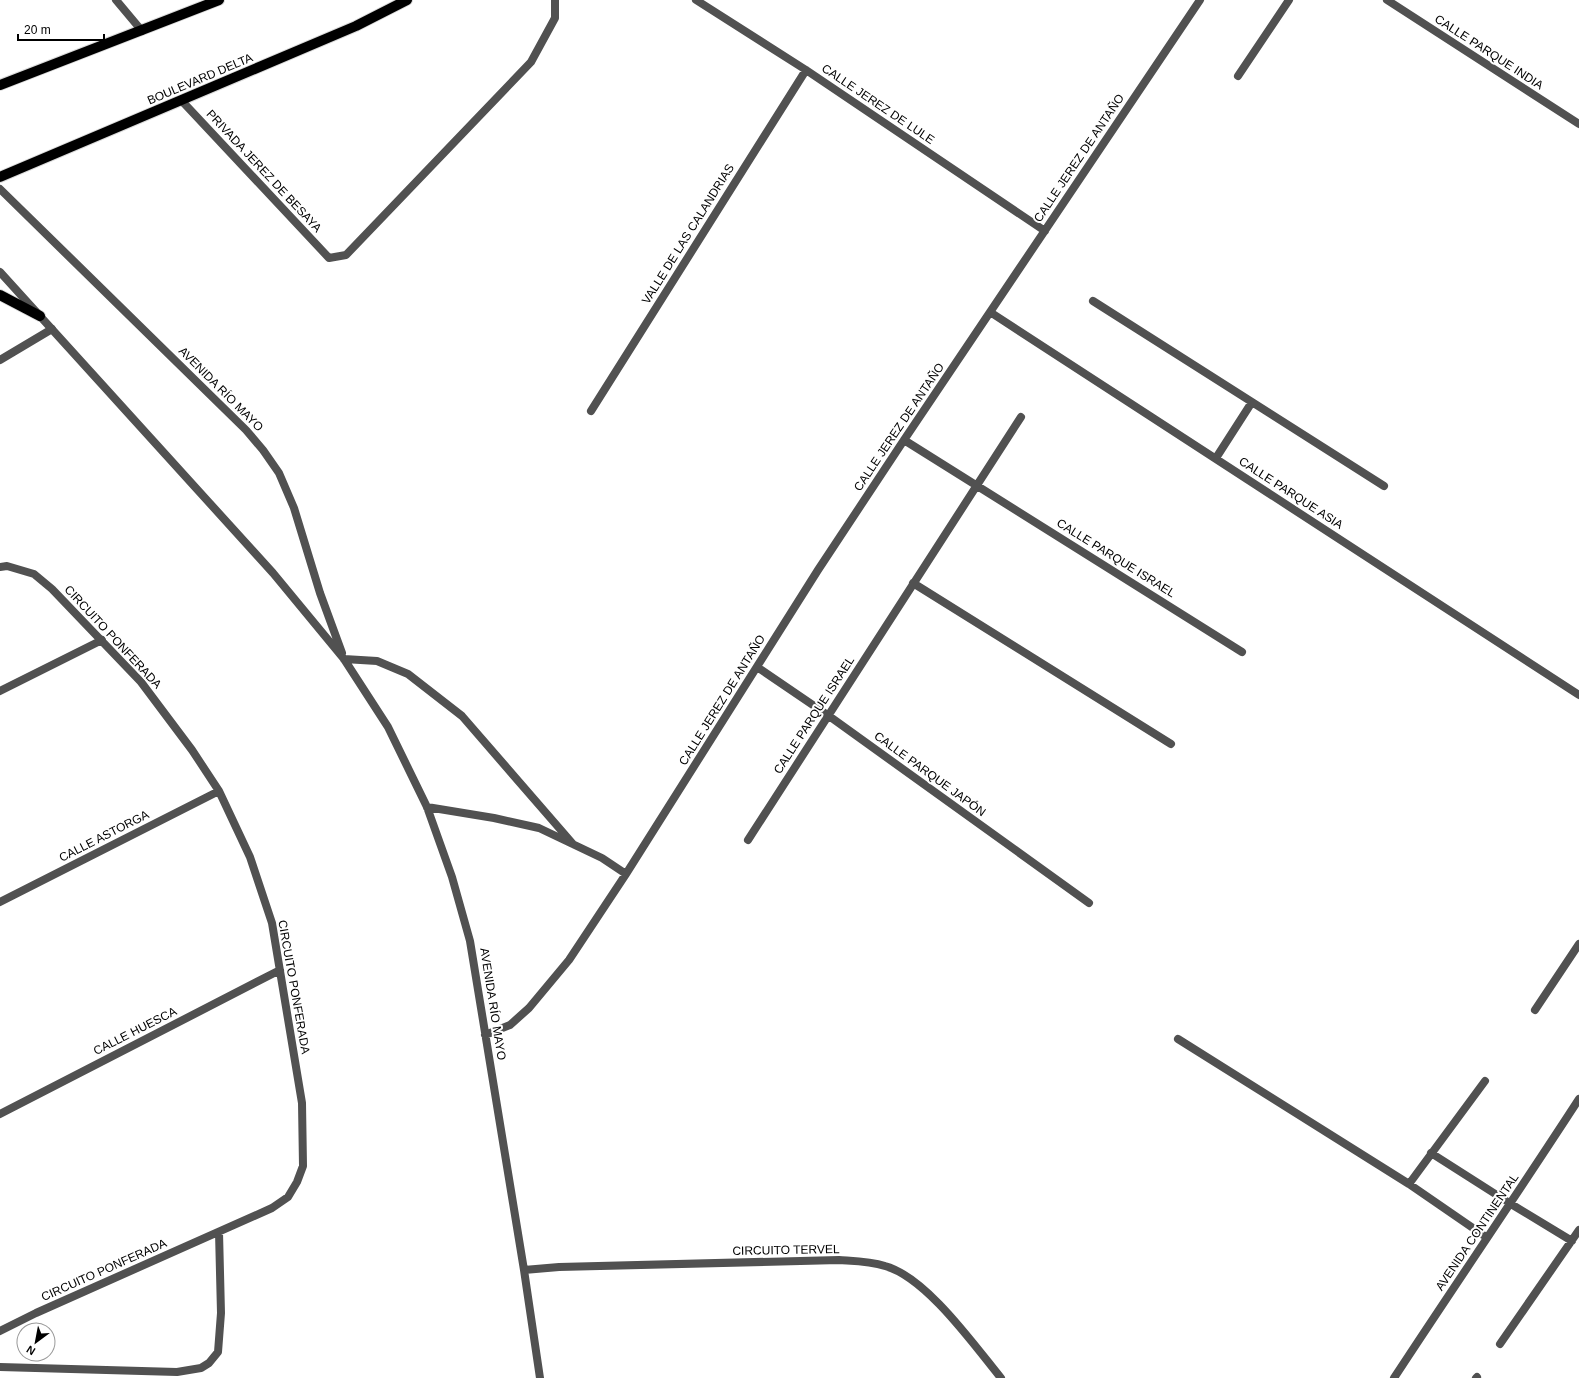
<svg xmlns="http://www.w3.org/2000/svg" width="1579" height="1378" font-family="Arial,sans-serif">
  <rect width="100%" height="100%" fill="#fff"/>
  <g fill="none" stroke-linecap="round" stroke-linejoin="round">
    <defs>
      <path id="primary" d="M0,85L219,0
        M0,177L356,26L407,0
        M0,295L40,316"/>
    </defs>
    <!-- primary casing -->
    <use href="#primary" stroke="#dbdbdb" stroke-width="12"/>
    <!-- service -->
    <path stroke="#515151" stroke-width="8" d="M0,360L52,329"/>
    <!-- minor -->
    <path stroke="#515151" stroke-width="8" d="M116,0L142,31
      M696,0L806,70L1045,231
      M1387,0L1579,124
      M1238,76L1289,0
      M181,100L329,258L346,255L531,62L555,18V0
      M0,189L246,430L263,450L279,473L294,508L320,593L342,653
      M0,272L273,573L344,659L388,727L427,807L452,877L470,941L524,1270L540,1378
      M1093,301L1384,486
      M990,312L1579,695
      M591,411L806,70
      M904,440L1242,652
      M1216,458L1252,402
      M0,567L7,566L34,574L52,589L141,682L192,750L219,791L250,857L272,923L302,1103L303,1166L297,1182L288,1197L272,1208L36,1313L0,1331
      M913,583L1171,744
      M344,659L377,661L408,674L462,716L573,844
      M757,667L829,716L1089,903
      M0,691L102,640
      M427,807L494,818L539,828L602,858L626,874
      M748,840L1021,417
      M0,902L219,791
      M1535,1010L1579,944
      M485,1035L510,1025L529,1008L569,960L626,874L818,570L904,440L1200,0
      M1178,1039L1409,1184L1486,1237
      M0,1114L280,970
      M1431,1153L1511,1204L1572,1241
      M1409,1184L1485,1081
      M524,1270L559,1267L839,1260C854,1261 870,1261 885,1266C926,1277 974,1345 1001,1378
      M1500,1344L1579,1230
      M0,1367L177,1372L201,1368L209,1363L218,1352L221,1313L219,1232
      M1394,1378C1455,1285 1518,1193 1579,1099
      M1476,1378L1477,1377"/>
    <!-- primary -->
    <use href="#primary" stroke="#000" stroke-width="10"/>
  </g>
  <g text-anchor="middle" stroke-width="4" stroke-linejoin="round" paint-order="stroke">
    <!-- street labels -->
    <g font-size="12" fill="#000" stroke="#fff">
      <text transform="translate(1489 52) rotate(33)" y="4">CALLE PARQUE INDIA</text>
      <text transform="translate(200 79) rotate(-23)" y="4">BOULEVARD DELTA</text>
      <text transform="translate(878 104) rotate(34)" y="4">CALLE JEREZ DE LULE</text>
      <text transform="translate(1079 158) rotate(-56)" y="4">CALLE JEREZ DE ANTAÑO</text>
      <text transform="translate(264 171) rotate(47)" y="4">PRIVADA JEREZ DE BESAYA</text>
      <text transform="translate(688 234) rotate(-58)" y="4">VALLE DE LAS CALANDRIAS</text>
      <text transform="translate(221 389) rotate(45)" y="4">AVENIDA RÍO MAYO</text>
      <text transform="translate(899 427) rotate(-56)" y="4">CALLE JEREZ DE ANTAÑO</text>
      <text transform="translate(1291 493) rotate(33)" y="4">CALLE PARQUE ASIA</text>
      <text transform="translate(1116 558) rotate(32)" y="4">CALLE PARQUE ISRAEL</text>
      <text transform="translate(113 637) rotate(47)" y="4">CIRCUITO PONFERADA</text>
      <text transform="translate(722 700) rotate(-58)" y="4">CALLE JEREZ DE ANTAÑO</text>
      <text transform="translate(814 715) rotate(-57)" y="4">CALLE PARQUE ISRAEL</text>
      <text transform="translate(930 774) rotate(36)" y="4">CALLE PARQUE JAPÓN</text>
      <text transform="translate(104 836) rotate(-27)" y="4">CALLE ASTORGA</text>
      <text transform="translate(294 987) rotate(80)" y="4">CIRCUITO PONFERADA</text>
      <text transform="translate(493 1004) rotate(81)" y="4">AVENIDA RÍO MAYO</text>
      <text transform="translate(135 1031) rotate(-27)" y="4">CALLE HUESCA</text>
      <text transform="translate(1477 1232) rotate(-56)" y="4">AVENIDA CONTINENTAL</text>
      <text transform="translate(786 1250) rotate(-1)" y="4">CIRCUITO TERVEL</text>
      <text transform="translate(104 1270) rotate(-24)" y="4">CIRCUITO PONFERADA</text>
    </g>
  </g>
  <!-- north arrow -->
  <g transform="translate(36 1342) rotate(212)"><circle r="19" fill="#ffffff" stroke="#999999"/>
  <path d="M0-3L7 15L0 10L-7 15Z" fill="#000000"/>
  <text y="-6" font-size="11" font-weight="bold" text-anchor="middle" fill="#000000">N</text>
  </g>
  <!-- scale -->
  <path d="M18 34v6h86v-6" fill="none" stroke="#000000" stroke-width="2"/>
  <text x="24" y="34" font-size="12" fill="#000000" stroke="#ffffff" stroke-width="3" paint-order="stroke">20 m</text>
</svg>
